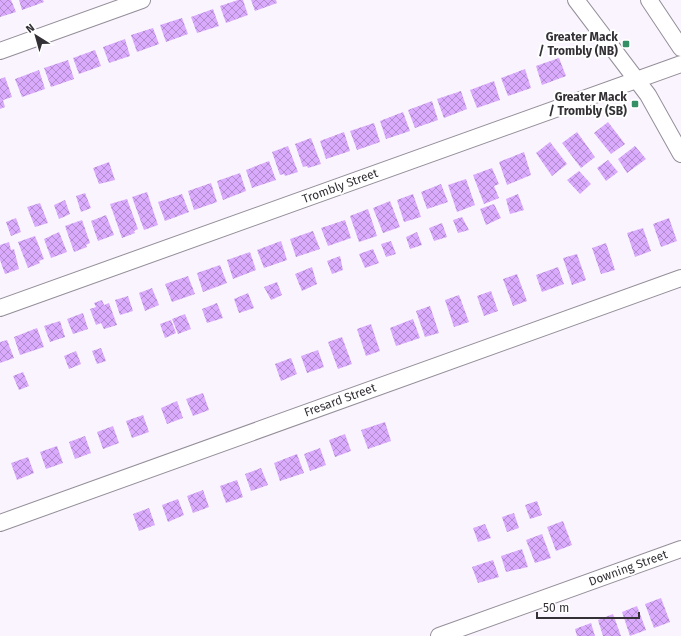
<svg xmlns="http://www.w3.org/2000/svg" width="681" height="636" font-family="'Fira Sans',sans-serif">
  <defs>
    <pattern id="building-cross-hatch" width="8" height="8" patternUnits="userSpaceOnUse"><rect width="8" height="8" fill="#daabfd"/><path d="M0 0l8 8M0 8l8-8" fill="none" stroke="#b28cce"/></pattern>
  </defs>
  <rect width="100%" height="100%" fill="#faf4fe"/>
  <!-- building -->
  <path fill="url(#building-cross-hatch)" d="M0,0H11L16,12L0,17Z
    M19,0H43L44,2L22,10Z
    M238,0H243L248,15L226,23L220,6Z
    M251,0H276L277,3L255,11Z
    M213,9L219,26L197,33L191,17Z
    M182,18L188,34L166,42L160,25Z
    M153,28L159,44L137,52L131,35Z
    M125,39L130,56L109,63L103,47Z
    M95,50L101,66L79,74L73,58Z
    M559,58L566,76L542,85L536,66Z
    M68,60L74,79L51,87L44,68Z
    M525,69L531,88L508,96L501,78Z
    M39,70L45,89L22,97L15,79Z
    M5,77L12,97L3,100L5,107L0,109V79Z
    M494,81L500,100L477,108L470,90Z
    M461,91L467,109L444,118L437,99Z
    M432,101L438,120L415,128L408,110Z
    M403,112L410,131L386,139L380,121Z
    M608,122L625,144L611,154L594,133Z
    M374,123L380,142L357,150L350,131Z
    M344,132L350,151L326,159L320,141Z
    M577,132L595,157L581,168L562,143Z
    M311,138L321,164L308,168L307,166L303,167L295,144Z
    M550,142L567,164L552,176L536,153Z
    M288,146L298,172L285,176L284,174L280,175L272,152Z
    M635,146L646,159L627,173L618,159Z
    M524,152L531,175L507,185L499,162Z
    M608,160L618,172L606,181L597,168Z
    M269,161L276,180L252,188L246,170Z
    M109,162L115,180L99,184L93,168Z
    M492,168L499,184L494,186L499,198L484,204L473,175Z
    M579,171L591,184L580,194L567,180Z
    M240,173L246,191L223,200L217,181Z
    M466,179L475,205L457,212L448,185Z
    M211,183L217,202L194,210L188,191Z
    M441,184L448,202L427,209L421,192Z
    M147,192L158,225L144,230L132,197Z
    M85,193L91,208L81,212L76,196Z
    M182,194L189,212L165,221L158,202Z
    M413,194L421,217L404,222L397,200Z
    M518,194L524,210L510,214L506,199Z
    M127,199L138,229L134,231L135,233L122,238L110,204Z
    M65,200L70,214L59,219L54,205Z
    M390,201L400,227L383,233L373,208Z
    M40,203L48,223L35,227L27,207Z
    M494,204L501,218L486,225L480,209Z
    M368,209L377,236L359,242L350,216Z
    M106,215L114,235L98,241L91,221Z
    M462,217L469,230L458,233L453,220Z
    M16,218L21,232L11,236L6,222Z
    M669,218L677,241L661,247L653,224Z
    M82,220L90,243L86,245L87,247L74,252L65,226Z
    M345,220L351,238L328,246L321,228Z
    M442,223L447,237L434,241L429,228Z
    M643,228L651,251L635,257L627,233Z
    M313,231L320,249L296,257L290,239Z
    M59,232L67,252L51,258L44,239Z
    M417,232L422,245L410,249L406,237Z
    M35,236L44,259L39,261L40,263L28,268L18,242Z
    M281,241L287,260L264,268L257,250Z
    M391,241L396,254L386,257L381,244Z
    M9,242L11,250L14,249L19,269L5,274L0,260V245Z
    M606,243L615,270L601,274L592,248Z
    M373,249L379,263L365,268L359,254Z
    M250,252L256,270L233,279L227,260Z
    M577,254L586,280L572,285L563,258Z
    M340,256L343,270L332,274L327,261Z
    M220,265L227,283L203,292L197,273Z
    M312,267L317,284L302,291L295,274Z
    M558,267L564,284L542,292L536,275Z
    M517,274L527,301L513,306L503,279Z
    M188,276L195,294L172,302L165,284Z
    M277,282L282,295L271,300L264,287Z
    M152,288L159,305L145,311L139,293Z
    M491,291L498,311L484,316L477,296Z
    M248,293L254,308L239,313L234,299Z
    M459,295L469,322L454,327L445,300Z
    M128,296L133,311L120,315L115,300Z
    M102,300L104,305L109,303L117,325L104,329L101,323L96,325L90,309L96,307L94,303Z
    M217,303L223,318L207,323L202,309Z
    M430,306L439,333L425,337L416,311Z
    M83,313L88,329L73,334L67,319Z
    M185,314L191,329L178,334L172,319Z
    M413,319L420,338L396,346L390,328Z
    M171,320L176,333L165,338L160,324Z
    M60,321L65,337L50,342L44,326Z
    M371,324L380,351L366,356L357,329Z
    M37,328L44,347L20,355L14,337Z
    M342,337L352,364L338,369L328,342Z
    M7,340L14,358L0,363V342Z
    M101,348L106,361L97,364L92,351Z
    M318,350L324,367L307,373L301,356Z
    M76,351L81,364L69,369L64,356Z
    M291,358L297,374L281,381L275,364Z
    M23,372L29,386L19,390L13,376Z
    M203,393L209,410L193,416L186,399Z
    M177,401L183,418L167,424L161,408Z
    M143,415L149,432L132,438L126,421Z
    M385,422L391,441L368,449L361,430Z
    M113,426L119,443L103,449L97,432Z
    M345,434L351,451L335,457L329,440Z
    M85,436L91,453L75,459L69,442Z
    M57,446L63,463L46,469L40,452Z
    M320,448L326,465L310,471L304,454Z
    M297,454L304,473L280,481L274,463Z
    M28,457L34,473L17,480L11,463Z
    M261,468L268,485L251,491L245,474Z
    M237,480L243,497L226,503L220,486Z
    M203,490L209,507L193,513L187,496Z
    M178,499L184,515L168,522L162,505Z
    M537,501L542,515L530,519L525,505Z
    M149,508L155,525L139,531L133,514Z
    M514,513L519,528L507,532L502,517Z
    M563,521L572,545L556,551L547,527Z
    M485,524L491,538L478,542L473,528Z
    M542,534L551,558L535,563L526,540Z
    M522,549L528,567L506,572L501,556Z
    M493,560L499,577L478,583L472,567Z
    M661,598L670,622L654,628L645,604Z
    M637,606L646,630L630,636L622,612Z
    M613,614L621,636H603L598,620Z
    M591,623L595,636H577L575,629Z"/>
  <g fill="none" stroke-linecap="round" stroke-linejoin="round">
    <defs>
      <path id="minor" d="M576,0L648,95L681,154
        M649,0L681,48
        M0,51L142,0
        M0,308L681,64
        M0,523L681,278
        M439,636L681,549"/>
    </defs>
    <!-- minor casing -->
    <use href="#minor" stroke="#948e99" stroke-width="18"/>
    <!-- minor -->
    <use href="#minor" stroke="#fff" stroke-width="16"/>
  </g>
  <!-- markers -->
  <g fill="#369066" stroke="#fff" stroke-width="1.5">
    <rect x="622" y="40" width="8" height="8" rx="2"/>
    <rect x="631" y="100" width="8" height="8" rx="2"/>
  </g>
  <g text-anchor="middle" stroke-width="4" stroke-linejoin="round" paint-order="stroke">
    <!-- poi labels -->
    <g font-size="12" font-weight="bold" fill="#343136" stroke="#fff" text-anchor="end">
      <text x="618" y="41">Greater Mack<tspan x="618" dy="14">/ Trombly (NB)</tspan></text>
      <text x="627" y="101">Greater Mack<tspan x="627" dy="14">/ Trombly (SB)</tspan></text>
    </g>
    <!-- street labels -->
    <g font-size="12" fill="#343136" stroke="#fff">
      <text transform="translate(340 186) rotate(-20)" y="4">Trombly Street</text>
      <text transform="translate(340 400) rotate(-20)" y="4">Fresard Street</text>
      <text transform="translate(628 568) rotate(-20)" y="4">Downing Street</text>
    </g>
  </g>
  <!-- north arrow -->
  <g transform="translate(36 36) rotate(323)" stroke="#ffffff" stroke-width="3" paint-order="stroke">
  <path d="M0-3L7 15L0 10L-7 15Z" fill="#343136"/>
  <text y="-6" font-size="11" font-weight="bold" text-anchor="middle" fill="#343136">N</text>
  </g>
  <!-- scale -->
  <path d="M537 612v6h102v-6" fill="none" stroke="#343136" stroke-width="2"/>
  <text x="543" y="612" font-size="12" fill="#343136" stroke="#ffffff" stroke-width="3" paint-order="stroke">50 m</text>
</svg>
